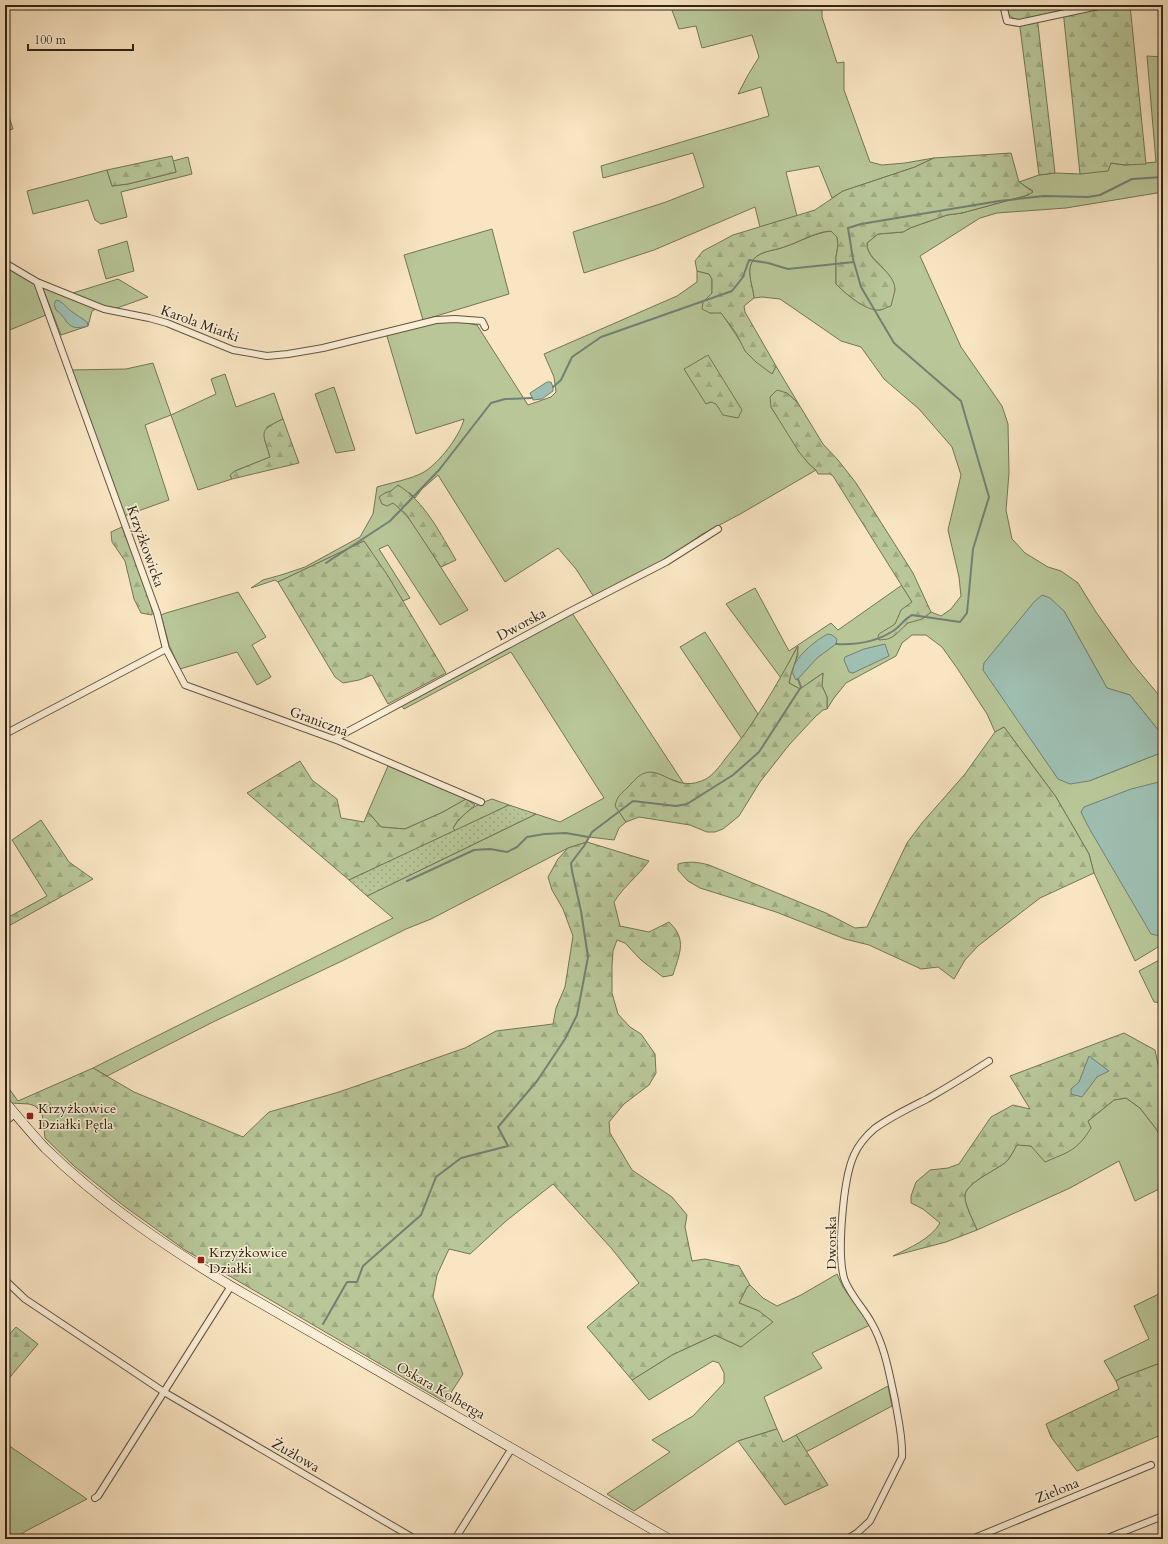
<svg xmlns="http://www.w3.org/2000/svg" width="1168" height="1544" font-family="Cardo,serif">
  <defs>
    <pattern id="forest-firs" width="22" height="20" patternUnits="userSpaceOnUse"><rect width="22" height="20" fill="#b8c698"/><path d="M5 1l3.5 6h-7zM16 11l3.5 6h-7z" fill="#9eaa82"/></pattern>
    <pattern id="park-dots" width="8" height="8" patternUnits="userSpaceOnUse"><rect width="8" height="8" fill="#b8c698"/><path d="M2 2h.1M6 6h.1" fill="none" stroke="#9eaa82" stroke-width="1.8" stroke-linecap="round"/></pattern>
  </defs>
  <rect width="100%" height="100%" fill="#f9e5c2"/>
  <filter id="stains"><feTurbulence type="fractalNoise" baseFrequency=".005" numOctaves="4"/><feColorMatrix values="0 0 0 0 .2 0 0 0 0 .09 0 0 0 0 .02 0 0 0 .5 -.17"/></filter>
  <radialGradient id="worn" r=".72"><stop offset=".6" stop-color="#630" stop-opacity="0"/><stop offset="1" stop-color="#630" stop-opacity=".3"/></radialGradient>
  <!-- grass -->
  <path fill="#b8c698" stroke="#747556" d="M670,5H822V17L837,63L844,62V90L870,162L882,165L905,163L934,158L915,167L843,191L832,198L819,166L786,172L797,216L760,227L755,207L654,250L584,273L573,232L666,202L704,187L693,153L603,178L601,166L769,116L761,87L738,94L748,75L759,57L752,35L702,48L696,26L679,29Z
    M1147,56L1163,57V192L1066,208L997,213L980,218L920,256L961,347L1002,406L1008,424L1009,473L1006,510L1012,539L1025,553L1048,567L1061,571L1078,583L1096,612L1132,663L1163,700V736L1130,695L1107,688L1064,611L1034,602L1019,622L1089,781L1163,752V944L1135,961L1094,873L1089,854L1056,797L1004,727L995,732L987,714L957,668L942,647L926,635H912L902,643L896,656L846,683L834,698L827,709V697L822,686L823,673L800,689L789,683L792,669L798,655L797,647L781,678L726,604L755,588L789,651L831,623L838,630L902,585L922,619L931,612L941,616L951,609L961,596L959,577L948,530L961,475L952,447L919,409L884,379L861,347L841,341L780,299L762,297L754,298C753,287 747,274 751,264C755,251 774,251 784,247C800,242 814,233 831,231L837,237L838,245L836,257V284C847,295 865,310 881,310L895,290C892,284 890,277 886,272C880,262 866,256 867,243L878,234L903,232L910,228L947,215L962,213L1028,195L1033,191L1019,182L1039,175L1055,173L1080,174L1110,163L1125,165L1156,162Z
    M5,104L13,129L5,131Z
    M188,157L192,174L121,192L127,217L101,224L95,220L88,200L33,214L27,191L107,170L112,186L128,184L176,172L173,161Z
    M492,229L509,294L423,320L404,255Z
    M127,241L134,271L106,279L98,250Z
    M5,267L36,283L46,315L5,332Z
    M697,271L709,274L712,279V293L703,302L710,313L721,312L740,341L772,374L776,366L798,403L787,393L771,407L809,464L816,470L742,513L701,535L674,554L650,568L594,597L576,569L558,548L505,582L438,475L422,489L415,498L410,493L391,491L385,493C394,504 405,513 414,525L468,610L440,625L388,545L379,549L410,598L403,601L364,541L278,582L275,580L251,588L263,580L281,575L305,567L360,537L373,514L377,487C390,483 412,479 424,472C439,463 460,436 464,419L416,434L386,333L439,321H455L477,325L528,405L551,397L556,392L554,377L544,354L677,296L697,282Z
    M118,279L148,297L117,308L103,307L73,293Z
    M42,286L96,309L92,311L88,326L61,335Z
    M153,363L171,415L216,394L211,379L225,374L236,407L274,393L283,419L267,427L265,441L270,457L235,471L230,475L232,479L198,490L171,415L145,425L169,500L124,516L72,370L126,369Z
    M334,387L355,450L336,453L315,394Z
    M238,592L266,637L252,645L271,677L257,685L237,652L180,669L169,645L161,615L166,613Z
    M572,613L684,784L657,774L635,780L616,806L626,822L619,828L614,840L589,837L587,842L568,848L431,919L406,929L344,960L213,1022L107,1076L93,1068L393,918L367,896L536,814L560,822L604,798L511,652L404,709L401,705Z
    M705,632L758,714L742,739L680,647Z
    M388,766L466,799L443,812L405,829L381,827L368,812Z
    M492,799L509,805L455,831L453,828C463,812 475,805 492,799Z
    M1163,958V1003L1154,1002L1139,971Z
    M1126,1098L1140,1108L1157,1130L1163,1142V1187L1135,1201L1119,1161L1070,1188L977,1230C974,1222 963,1202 965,1194C969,1181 997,1170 1007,1161C1011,1156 1014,1150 1017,1144L1031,1146L1088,1121L1114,1100Z
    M837,1274L843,1287L870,1325L812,1353L822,1368L764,1397L777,1429L738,1441L634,1511L607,1494L670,1452L652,1440L693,1416L724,1383V1373L719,1363L713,1361L649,1400L632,1380L672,1355L715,1335L741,1347L759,1311L739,1303L747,1287L750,1285L763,1298L777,1306L801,1295Z
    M1163,1292V1362L1121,1378L1116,1381L1104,1361L1149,1339L1134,1306Z
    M888,1386L892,1406L806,1452L796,1435Z
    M5,1443L87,1499L26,1531L14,1539H5Z"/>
  <!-- forest -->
  <path fill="url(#forest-firs)" stroke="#747556" d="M1006,5H1130L1146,164L1125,165L1111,163L1108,171L1080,174L1063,10L1037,16L1055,173L1039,175L1019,20C1010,18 1007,14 1006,5Z
    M1011,153L1019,182L1033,192L1028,195L962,213L947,215L910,228L903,232L878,234L867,243C866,262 895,270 895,290C894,295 892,301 891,306C887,307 883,310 879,310C865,311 845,293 836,284V257L838,245L837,237L831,231C814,232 800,242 784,247C774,251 755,251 751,264C747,274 753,287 754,298L744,306L745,312L776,366L772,374L756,362L745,351L736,333L721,313H710L702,309L703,302L712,293V279L709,274L697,271L695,261L703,251L733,235L815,210L843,191L915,167L934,158Z
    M172,156L176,172L128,184L112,186L107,170Z
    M708,355L742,410L738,418L723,415L716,404L711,402L706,404L684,369Z
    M777,390L787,393L798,403L823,444L838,460L856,483L913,573L931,612L922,619L908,623L894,636L888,639L879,640L878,637L879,634L895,624L901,610L912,602L833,476L830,474H818L816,470L809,464L799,452L771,407L770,397Z
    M283,419L299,463L232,479L230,475L235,471L270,457C263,432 257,431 283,419Z
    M398,485C425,502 440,533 456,560L441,567L406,514L393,503L387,506L382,504L379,497L385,493L391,491Z
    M122,527C127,541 155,606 152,615L141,613L134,599L125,561L112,542L111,532Z
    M364,541L388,576L446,673L388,704L372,675L359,680L343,683L335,677L278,582Z
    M798,646C798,659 791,670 789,683L800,689L823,673L822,686L827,697V709L823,710L815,717L789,745L760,782L739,816L723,829L715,832H707L690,825L639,817L626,822L615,806C617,796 621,794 628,787C633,782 638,775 645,773C663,767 676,794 706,779C713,775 720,766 725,759C754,725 776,686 798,646Z
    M1004,727L1056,797L1089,854L1094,873L1040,898L1001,928L978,946L965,960L954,979L938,967L921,969L869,945L845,939L776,912L700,888L688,881L678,870V864C689,861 698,862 709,865L826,913L855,928L867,927L907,843L922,823L965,774L995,732Z
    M300,761L312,780L337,799L341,818L364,822L368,812L381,827L405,829L443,812L466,799L475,805L458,820L453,828L455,831L349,880L247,793Z
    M41,820L69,862L93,879L5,928V919L47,896L12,840Z
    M587,842L649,861C638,876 624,886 614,902L620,926L649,932L669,922C688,940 679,954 673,975L663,977L641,960L625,943L617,940L613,951L612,966V993L618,1014L630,1027L641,1034L655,1054L656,1073L649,1085L624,1104L609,1122L610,1133L632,1170L672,1197L687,1215L685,1227L692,1261L705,1259L739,1266L750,1285L747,1287L739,1303L759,1311L773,1322L741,1347L715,1335L672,1355L632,1380L587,1327L639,1283L612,1249L553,1184L506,1221L470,1254L449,1249L437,1275L433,1297L463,1374L445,1402L185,1250L124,1206L74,1166L45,1138L42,1113L35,1106L29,1104L11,1103L5,1096V1083L18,1101L93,1068L134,1092L243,1137L269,1112L339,1092L465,1048L496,1031L553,1024L556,1008L565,987L573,936L563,909L552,890L548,877L558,859L568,848Z
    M1124,1033L1155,1050L1159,1069L1163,1080V1142L1157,1130L1140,1108L1126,1098L1114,1100L1088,1121L1091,1128C1077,1151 1068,1152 1045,1162L1031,1146L1017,1145C1014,1150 1011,1156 1007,1161C997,1170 969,1181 965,1194C963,1202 974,1222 977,1230L946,1242L893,1256C909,1248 931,1239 940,1223L923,1209L911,1203V1196L916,1182L930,1170L948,1168L959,1164L991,1117L1013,1105L1030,1109L1010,1076Z
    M16,1327L38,1344L5,1383V1339Z
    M1163,1362V1434L1077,1471L1051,1437L1046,1424L1119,1389L1116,1381L1121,1378Z
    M777,1429L783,1442L796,1435L828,1485L785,1505L738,1441Z"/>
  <!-- park -->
  <path fill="url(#park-dots)" stroke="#747556" d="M509,805L536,814L367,896L349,880Z"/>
  <!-- water -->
  <path fill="#9ebfb2" stroke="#728173" d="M56,300C62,301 66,307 71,311C76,315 82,318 87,322L88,326C65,332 70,320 56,310L54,304Z
    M547,382H551L553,387V391L542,399L533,400L530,393Z
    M1042,595L1050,598L1064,611L1107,688L1130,695L1163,736V752L1089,781L1070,784L1058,779L983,670L984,663L1034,602Z
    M828,634L832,635L837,639L836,644L817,658L798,679L796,680C795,678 794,676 793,674C790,660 817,639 828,634Z
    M885,644L889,656L853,673L849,672L844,660L845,657L864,649Z
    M1163,781V935L1160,936L1151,934L1089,828L1081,812L1084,807L1131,789Z
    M1089,1056L1109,1071L1097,1077L1082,1097L1071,1094V1089L1079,1082Z"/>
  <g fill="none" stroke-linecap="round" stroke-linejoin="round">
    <!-- stream -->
    <path stroke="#728173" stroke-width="2" d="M553,387L561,380L572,357L601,337L732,291L743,277L749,260L768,263L788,269L854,262
      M326,563L390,521L439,470L491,403L505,399L532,398
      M836,644C856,645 876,642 893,631C900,627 904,619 912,615L960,622L967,613L973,549L989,497L961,401L894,343L861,287L853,259L848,228L861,224L999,201L1044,196L1088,197L1100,195L1132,179L1163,177
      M407,881L474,850L490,849L507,852L517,847L527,837L544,834L566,833L588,837
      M323,1324L347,1282H357L363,1266L421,1215L436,1177L461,1158L508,1146L498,1127L537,1081L565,1039L577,1015L588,957L581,911L572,871L571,863L584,846L592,832L633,801L676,806L687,804L733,775L759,752L801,687L798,679"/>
    <defs>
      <path id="street" d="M1003,5L1007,21L1019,23L1103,5
        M5,263L37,282L104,309L149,318L167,323L233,350L267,356L288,354L323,348L436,320L455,319L482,321L485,327
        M166,649L185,685L339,741L481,802
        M5,734L166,649L157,613L37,282
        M334,739L571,611L666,562L718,529
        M5,1122L15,1114
        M5,1280L25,1299L164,1392L415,1539
        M95,1498L98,1496L231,1286
        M455,1539L512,1448
        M847,1539L857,1533L870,1521L902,1457C903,1437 898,1419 895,1400C889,1373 885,1346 871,1322C864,1309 848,1292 844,1278C837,1253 843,1179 854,1155C858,1146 866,1136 874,1129C890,1117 909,1108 927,1099C948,1087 969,1074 989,1061
        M972,1539L1151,1465
        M1105,1539L1163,1516"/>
      <path id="secondary" d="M5,1102C18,1117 31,1133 45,1148C100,1202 165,1246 231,1286L669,1539"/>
    </defs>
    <!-- street casing -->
    <use href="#street" stroke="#625440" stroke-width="8"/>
    <!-- secondary casing -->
    <use href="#secondary" stroke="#302414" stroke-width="10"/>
    <!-- street -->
    <use href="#street" stroke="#fbeed7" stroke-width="6"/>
    <!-- secondary -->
    <use href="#secondary" stroke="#fbeed7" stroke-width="9"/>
  </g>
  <!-- markers -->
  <g fill="#8f2418" stroke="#fbeed7" stroke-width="1.5">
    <rect x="26" y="1112" width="8" height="8" rx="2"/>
    <rect x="197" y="1256" width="8" height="8" rx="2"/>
  </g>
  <g text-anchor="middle" stroke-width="3" stroke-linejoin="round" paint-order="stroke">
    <!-- street labels -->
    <g font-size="14" fill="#302414" stroke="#fbeed7">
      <text transform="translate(200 323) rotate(20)" y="5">Karola Miarki</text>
      <text transform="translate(146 546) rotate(70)" y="5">Krzyżkowicka</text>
      <text transform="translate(521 624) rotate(-28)" y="5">Dworska</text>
      <text transform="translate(319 721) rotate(20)" y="5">Graniczna</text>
      <text transform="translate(831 1243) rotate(-90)" y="5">Dworska</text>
      <text transform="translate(441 1390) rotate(30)" y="5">Oskara Kolberga</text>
      <text transform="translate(296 1455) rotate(30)" y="5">Żużlowa</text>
      <text transform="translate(1057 1490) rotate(-22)" y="5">Zielona</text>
    </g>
    <!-- poi labels -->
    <g font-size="14" fill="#302414" stroke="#fbeed7" text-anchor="start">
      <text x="38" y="1113">Krzyżkowice<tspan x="38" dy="16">Działki Pętla</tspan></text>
      <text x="209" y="1257">Krzyżkowice<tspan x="209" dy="16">Działki</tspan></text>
    </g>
  </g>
  <!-- margin -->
  <rect width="1168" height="1544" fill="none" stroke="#f9e5c2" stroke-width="20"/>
  <rect x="6" y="6" width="1156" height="1532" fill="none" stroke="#302414" stroke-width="2"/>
  <rect x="10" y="10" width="1148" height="1524" fill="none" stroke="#302414"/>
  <!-- scale -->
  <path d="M28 44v6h105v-6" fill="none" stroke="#302414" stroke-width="2"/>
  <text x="34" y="44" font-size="12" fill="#302414" stroke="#fbeed7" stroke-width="3" paint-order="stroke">100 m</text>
  <rect width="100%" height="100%" filter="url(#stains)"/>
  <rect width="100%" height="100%" fill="url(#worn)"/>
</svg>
